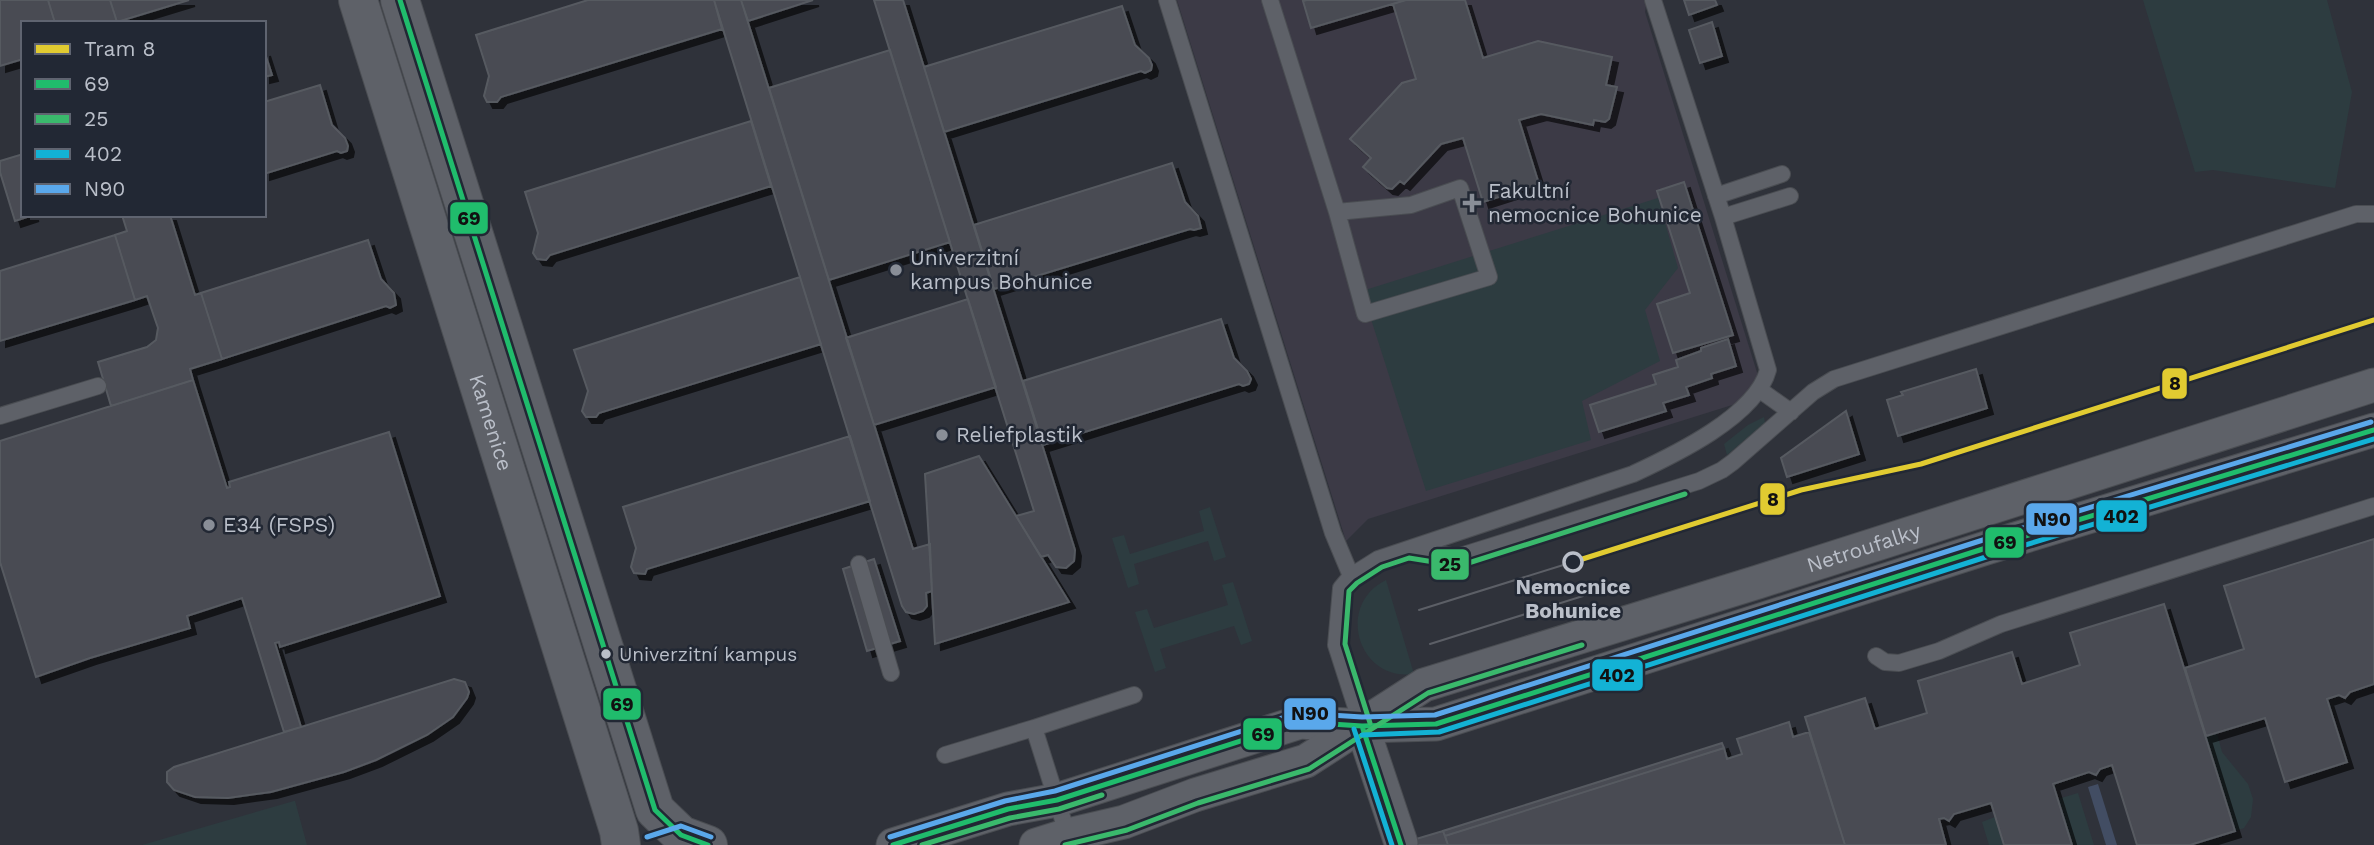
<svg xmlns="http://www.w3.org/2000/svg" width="2374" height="845" font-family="'Work Sans',sans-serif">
  <defs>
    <filter id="shadow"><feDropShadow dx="6" dy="6" stdDeviation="0" flood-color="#0009"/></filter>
  </defs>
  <rect width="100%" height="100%" fill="#2f323a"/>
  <!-- medical -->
  <path fill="#3c3a46" d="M1177,0H1647L1645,12L1764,395L1368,519L1346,541Z"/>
  <!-- green -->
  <path fill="#2d3c40" d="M2143,0H2327L2352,92L2335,188L2213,170L2195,172Z
    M1658,198L1678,268L1645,310L1660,361L1582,401L1591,440L1426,491L1362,291Z
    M1764,417L1765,423L1727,455L1724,444L1748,425Z
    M1210,507L1226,557L1214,561L1208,541L1134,564L1139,584L1128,588L1112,538L1124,535L1130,554L1204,531L1199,511Z
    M1386,580L1414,674C1358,682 1335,605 1386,580Z
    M1233,582L1252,641L1241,645L1234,626L1160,649L1166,668L1155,672L1135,612L1147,609L1154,628L1228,605L1222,585Z
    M2217,733L2222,752L2248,784L2253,799L2251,817L2244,828L2235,831L2206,736Z
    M2078,793L2094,845H2072L2058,799Z
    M295,801L307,845H142L294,801Z
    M1995,817L2004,845H1989L1982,822Z"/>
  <!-- water -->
  <path fill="#424d63" d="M2098,784L2117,845H2106L2088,787Z"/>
  <!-- building -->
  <path fill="#484b52" stroke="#575a61" stroke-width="2" filter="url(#shadow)" d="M0,0H48L55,23H23V59L0,66Z
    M48,0H110L117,22L55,23Z
    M110,0H189L117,22Z
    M588,0H714L722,29L501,97L497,102H487L484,96L489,76L476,35Z
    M714,0H741L913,549L930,544L932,591L926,593L927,606L923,611L914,614L906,612L902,606Z
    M741,0H813L748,21Z
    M874,0H903L1075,550L1074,561L1066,568L1056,567L1048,555L1041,557L1016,516L1034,511Z
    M1307,0H1406L1311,28L1303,1Z
    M1406,0H1465L1483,58L1538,41L1612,57L1606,85L1617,87L1609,119L1605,122L1594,120L1593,125L1541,114L1519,120L1539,184L1483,202L1463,138L1441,144L1404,184L1400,181L1392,189L1387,188L1363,167L1371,158L1350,139L1402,83L1416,79L1393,4Z
    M1684,0H1715L1717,5L1689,15Z
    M1122,6L1135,45L1149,58L1152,65L1151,70L1145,73L1141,71L944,132L924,67Z
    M1712,22L1722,56L1700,63L1689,30Z
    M264,50L272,75L264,77Z
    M890,50L950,242L829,280L769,88Z
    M320,85L332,125L345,138L348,146L347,151L341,153L337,151L264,174V102Z
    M751,121L771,186L550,255L546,260L537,259L533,253L538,233L525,192Z
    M23,154V215H33L15,221L0,172V161Z
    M1172,163L1185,202L1198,216L1201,228L1194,230L1190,229L994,289L974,225Z
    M1684,182L1733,335L1673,353L1657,304L1690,293L1657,191Z
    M122,215H170L195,295L201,293L222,359L190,369L193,380L111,406L98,362L147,347L156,340L158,328L147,296L135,300L115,235L127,231Z
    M115,235L135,300L0,341V271Z
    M368,240L381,279L394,293L396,305L390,308L386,306L222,359L201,293Z
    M800,277L821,344L599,413L596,417H586L582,411L588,391L574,350Z
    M968,299L996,387L874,425L846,338Z
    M1221,319L1234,358L1247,371L1251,379L1249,384L1243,386L1239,384L1043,445L1023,381Z
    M1728,339L1736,366L1711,374L1712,378L1686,387L1689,395L1663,403L1666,411L1599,432L1590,405L1656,384L1653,375L1678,367L1676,360L1701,351V348Z
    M1976,369L1987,408L1898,436L1887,400L1903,395L1901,392Z
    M193,380L227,488L230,487L229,482L389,432L440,596L280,647L279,642L275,643L301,727L284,732L242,598L187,616L190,628L90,658L36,677L0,562V441Z
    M1846,411L1859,454L1787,477L1781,458Z
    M850,436L870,501L647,569L645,574L634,573L631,567L636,548L623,507Z
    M979,456L1069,602L935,644L925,474Z
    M2374,539V684L2350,692L2345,698L2339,695L2327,699L2347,762L2285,782L2265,718L2206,736L2185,668L2244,649L2224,586Z
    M874,559L900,641L867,651L843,569Z
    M2164,604L2235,831L2190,845H2137L2112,765L2100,769L2096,775L2089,772L2053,784L2072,845H2004L1991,803L1954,814L1949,821L1944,818L1939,819L1946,845H1845L1805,717L1865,698L1875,729L1927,713L1918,681L2012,652L2022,684L2080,665L2070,633Z
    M454,679L465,682L469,692L467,698L453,717L427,735L376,760L344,772L271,792L228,798L195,797L174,790L167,782V772L174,767Z
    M1789,722L1793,737L1809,732L1845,845H1448L1445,836L1724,748L1727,759L1742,754L1737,739Z
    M1722,743L1724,748L1445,836L1443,831Z
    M1443,831L1448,845H1396Z"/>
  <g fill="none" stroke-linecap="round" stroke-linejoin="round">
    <defs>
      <path id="service" d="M1167,0L1333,533L1351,576
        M1270,0L1337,212L1365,314L1489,277L1460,188L1411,205L1337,212
        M1716,196L1782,174
        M1723,217L1790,196
        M1760,390L1791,412
        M0,416L98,386
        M1408,549L1457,557L1699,481L1722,470L1733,462L1813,392L1834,379L2356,214H2374
        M859,564L891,673
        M1876,656L1885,662L1899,663L1939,651L2001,624L2374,506
        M1362,726L1336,645L1341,588L1351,576L1378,559L1633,474C1674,455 1756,416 1768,370L1723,217L1653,0
        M945,755L1034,728
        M1069,839L1034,728L1134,695"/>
      <g id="minor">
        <path d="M1362,726L1401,843"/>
        <path d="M893,845L1008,809L1057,800L1300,722L1362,726L1436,724L1986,548L2374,430"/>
        <path id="s1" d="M1036,845L1068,835L1124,822L1195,795L1306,761L1424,685L1758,582L2374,385"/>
      </g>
      <g id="tertiary">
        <path id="s2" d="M358,0L619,831L621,845"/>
        <path d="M400,0L655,810L681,835L708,845"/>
      </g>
    </defs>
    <!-- service casing -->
    <use href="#service" stroke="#4a4d52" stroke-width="18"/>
    <!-- minor casing -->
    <use href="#minor" stroke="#4a4d52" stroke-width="35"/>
    <!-- tertiary casing -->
    <use href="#tertiary" stroke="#4a4d52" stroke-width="40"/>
    <!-- service -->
    <use href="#service" stroke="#5e6168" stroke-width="16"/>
    <!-- minor -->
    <use href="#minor" stroke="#5e6168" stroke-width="33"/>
    <!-- tertiary -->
    <use href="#tertiary" stroke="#5e6168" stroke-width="38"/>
    <!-- tram -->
    <path stroke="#5c5f66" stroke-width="2" d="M1419,610L1573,562
      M1430,644L1583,596"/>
    <defs>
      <path id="bus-1" d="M400,0L655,810L681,835L708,845
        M1362,726L1401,845
        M893,845L1008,809L1057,800L1300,722L1362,726L1436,724L1986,548L2374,430"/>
      <path id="bus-2" d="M1370,723L1345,644L1349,591L1357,583L1382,567L1409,558L1459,566L1685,494
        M922,845L1010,818L1059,809L1102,795
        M1065,845L1127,830L1198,803L1309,769L1428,693L1582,645"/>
      <path id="bus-3" d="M1354,729L1392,845
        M1362,735L1439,732L1989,556L2374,439"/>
      <path id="bus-4" d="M647,837L681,826L711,837
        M890,837L1005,801L1055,791L1298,713L1362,717L1435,715L1983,540L2371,422"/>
    </defs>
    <!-- bus-1 casing -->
    <use href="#bus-1" stroke="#222834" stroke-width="10"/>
    <!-- bus-2 casing -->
    <use href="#bus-2" stroke="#222834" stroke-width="10"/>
    <!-- bus-3 casing -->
    <use href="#bus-3" stroke="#222834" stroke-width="10"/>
    <!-- bus-4 casing -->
    <use href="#bus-4" stroke="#222834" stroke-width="10"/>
    <!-- bus-1 -->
    <use href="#bus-1" stroke="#20bc6c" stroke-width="5"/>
    <!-- bus-2 -->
    <use href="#bus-2" stroke="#3ab96c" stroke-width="5"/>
    <!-- bus-3 -->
    <use href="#bus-3" stroke="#13b2d5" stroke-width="5"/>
    <!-- bus-4 -->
    <use href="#bus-4" stroke="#5aa8eb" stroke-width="5"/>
    <defs>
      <path id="tram-1" d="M1573,562L1801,490L1921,464L2374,320"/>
    </defs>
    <!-- tram-1 casing -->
    <use href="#tram-1" stroke="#222834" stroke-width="10"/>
    <!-- tram-1 -->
    <use href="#tram-1" stroke="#e1cb31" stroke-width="5"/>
  </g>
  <!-- markers -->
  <g fill="#898e97" stroke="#222834" stroke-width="2.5">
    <path d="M1468.5 192.5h7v7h7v7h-7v7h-7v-7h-7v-7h7z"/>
    <circle cx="896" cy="270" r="7"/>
    <circle cx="942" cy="435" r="7"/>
    <circle cx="209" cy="525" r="7"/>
  </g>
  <circle fill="#222834" stroke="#babfc9" stroke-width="3.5" cx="1573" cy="562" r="9"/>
  <circle fill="#babfc9" stroke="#222834" stroke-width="2.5" cx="606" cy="654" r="6"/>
  <g text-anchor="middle" stroke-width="5" stroke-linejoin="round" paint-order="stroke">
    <!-- bus labels -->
    <g font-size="19" fill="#babfc9" stroke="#222834" text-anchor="start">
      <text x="619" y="661">Univerzitní kampus</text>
    </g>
    <!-- poi labels -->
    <g font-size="21" fill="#babfc9" stroke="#222834" text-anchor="start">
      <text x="1488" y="198">Fakultní<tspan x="1488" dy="24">nemocnice Bohunice</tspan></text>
      <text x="910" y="265">Univerzitní<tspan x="910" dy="24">kampus Bohunice</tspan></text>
      <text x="956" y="442">Reliefplastik</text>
      <text x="223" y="532">E34 (FSPS)</text>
    </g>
    <!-- street labels -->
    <g font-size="21" fill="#babfc9" stroke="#222834">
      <text dy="7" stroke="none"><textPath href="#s2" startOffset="443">Kamenice</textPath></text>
      <text dy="7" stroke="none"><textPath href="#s1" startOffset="884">Netroufalky</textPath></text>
    </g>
    <!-- stop labels -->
    <g font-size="21" font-weight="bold" fill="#babfc9" stroke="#222834">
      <text x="1573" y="594">Nemocnice<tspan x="1573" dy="24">Bohunice</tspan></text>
    </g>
  </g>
  <g stroke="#222834" stroke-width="2.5">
    <rect x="449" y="201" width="40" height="34" rx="7" fill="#20bc6c"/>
    <rect x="2161" y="367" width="27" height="33" rx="7" fill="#e1cb31"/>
    <rect x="1759" y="482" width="27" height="34" rx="7" fill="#e1cb31"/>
    <rect x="2095" y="499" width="53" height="34" rx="7" fill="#13b2d5"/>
    <rect x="2025" y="502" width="53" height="34" rx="7" fill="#5aa8eb"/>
    <rect x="1984" y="526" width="41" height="33" rx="7" fill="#20bc6c"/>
    <rect x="1430" y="548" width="40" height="33" rx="7" fill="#3ab96c"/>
    <rect x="1591" y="658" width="53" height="34" rx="7" fill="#13b2d5"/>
    <rect x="602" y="687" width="40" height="34" rx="7" fill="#20bc6c"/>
    <rect x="1283" y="697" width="54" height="34" rx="7" fill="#5aa8eb"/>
    <rect x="1242" y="717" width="41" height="34" rx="7" fill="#20bc6c"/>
  </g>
  <g font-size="19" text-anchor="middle" font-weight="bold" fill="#111">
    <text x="469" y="225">69</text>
    <text x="2175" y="390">8</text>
    <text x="1773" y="506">8</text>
    <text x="2121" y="523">402</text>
    <text x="2052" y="526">N90</text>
    <text x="2005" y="549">69</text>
    <text x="1450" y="571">25</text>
    <text x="1617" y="682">402</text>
    <text x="622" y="711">69</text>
    <text x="1310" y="720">N90</text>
    <text x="1263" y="741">69</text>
  </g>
  <!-- legend -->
  <rect x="21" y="21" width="245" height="196" fill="#222834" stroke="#5f6470" stroke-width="2"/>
  <rect x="35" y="44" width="35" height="10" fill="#e1cb31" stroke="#5f6470" stroke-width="2"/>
  <text x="84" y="56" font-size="21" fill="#babfc9">Tram 8</text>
  <rect x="35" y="79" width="35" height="10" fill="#20bc6c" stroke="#5f6470" stroke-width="2"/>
  <text x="84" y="91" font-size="21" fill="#babfc9">69</text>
  <rect x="35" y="114" width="35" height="10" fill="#3ab96c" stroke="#5f6470" stroke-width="2"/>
  <text x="84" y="126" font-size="21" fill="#babfc9">25</text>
  <rect x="35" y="149" width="35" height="10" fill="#13b2d5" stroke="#5f6470" stroke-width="2"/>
  <text x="84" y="161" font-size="21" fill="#babfc9">402</text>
  <rect x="35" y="184" width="35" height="10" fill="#5aa8eb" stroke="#5f6470" stroke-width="2"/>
  <text x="84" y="196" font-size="21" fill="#babfc9">N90</text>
</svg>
